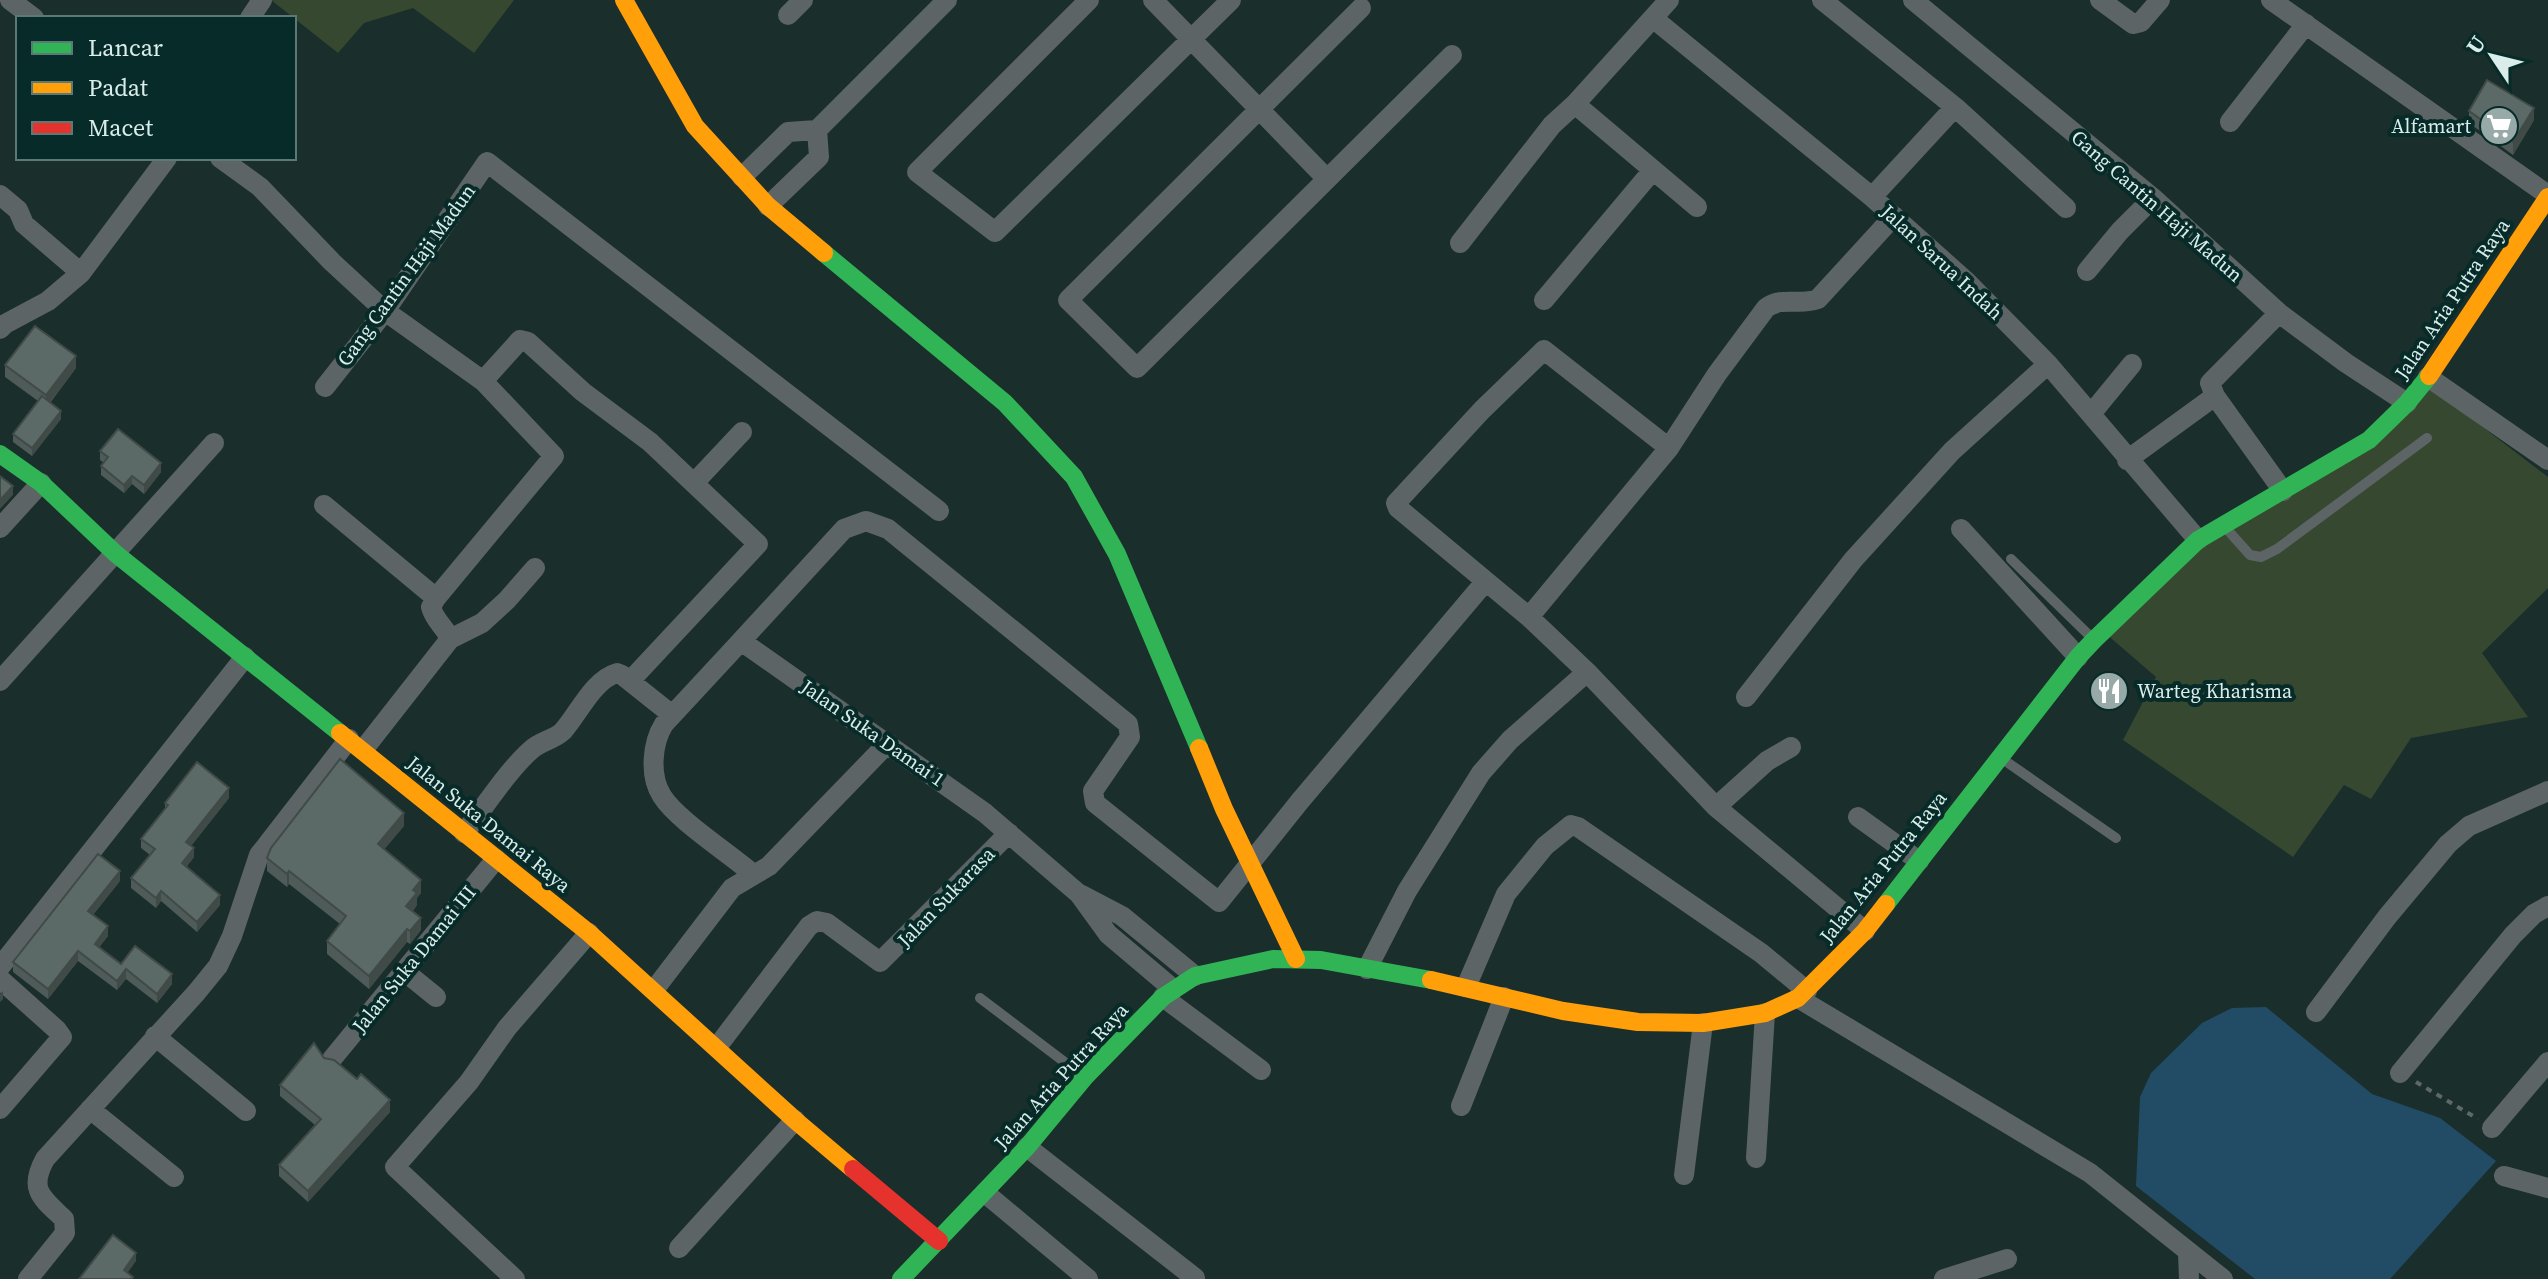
<svg xmlns="http://www.w3.org/2000/svg" width="2548" height="1279" font-family="'Source Serif 4',serif">
  <rect width="100%" height="100%" fill="#1a2e2c"/>
  <!-- green -->
  <path fill="#36482f" d="M271,0H514L474,53L413,8L364,23L338,53Z
    M2432,388L2548,477V588L2482,653L2528,717L2411,738L2371,799L2344,785L2293,857L2123,740L2156,677L2105,633L2176,565Z"/>
  <!-- water -->
  <path fill="#224c66" d="M2266,1007L2372,1094L2440,1118L2496,1161L2390,1279H2255L2136,1186L2140,1097L2151,1073L2202,1023L2232,1008Z"/>
  <g fill="none" stroke-linecap="round" stroke-linejoin="round">
    <!-- path -->
    <path stroke="#5f6868" stroke-width="4" stroke-dasharray="6 6" stroke-linecap="butt" d="M2416,1082L2478,1119"/>
    <!-- lane -->
    <path stroke="#5d6465" stroke-width="10" d="M2224,526L2250,555L2261,557L2277,549L2427,438
      M2011,559L2093,639
      M2001,758L2116,838
      M980,998L1083,1076"/>
    <!-- street -->
    <path stroke="#5d6465" stroke-width="20" d="M10,0L34,18
      M1089,0L917,172L995,232L1231,0
      M1153,0L1327,179
      M1822,0L1955,107L2066,208
      M1913,0L2153,198L2279,313L2346,363L2407,403
      M2100,0L2133,24L2141,22L2160,0
      M2271,0L2548,195
      M1361,8L1068,300L1137,368L1452,55
      M788,15L803,0
      M250,18L262,0
      M1654,19L1872,197L1967,282L2048,364L2198,540
      M1575,104L1697,207
      M2230,122L2306,24
      M220,158L260,187L332,262L385,311L483,381L554,456L436,598L431,607C434,620 445,627 450,639
      M742,177L788,132L817,130L947,0
      M0,195L18,210L24,224L81,273
      M1872,197L1955,107
      M768,206L819,157L817,130
      M1460,243L1552,125L1575,104L1669,0
      M2087,271L2120,231L2153,198
      M1544,300L1653,170
      M2279,313L2210,383L2215,396L2283,491
      M0,329L5,324L48,301L81,273L167,158
      M2428,377L2548,460
      M483,381L520,340L528,342L583,392L650,442L758,544L630,681
      M325,387L385,311L487,162L939,511
      M2091,414L2132,364
      M1669,448L1544,350L1482,410L1396,503L1398,508L1529,617L1587,672L1716,807L1865,931
      M2127,460L2215,396
      M694,483L742,432
      M324,505L436,598
      M0,528L41,483
      M1961,529L2078,657
      M1529,617L1669,448L1717,374L1766,308C1782,296 1800,306 1818,299L1894,216
      M741,641L844,529L866,521L888,529L1128,724L1130,737L1093,791L1095,803L1219,902L1300,801L1485,582
      M0,681L214,443
      M1746,697L1853,560L1952,451L2048,364
      M363,750L450,639L482,623L507,600L535,568
      M1716,807L1767,761L1791,747
      M1858,817L1919,861
      M464,833C484,808 508,770 531,750C540,741 554,740 563,731C579,713 593,680 617,673L622,675L671,714
      M753,874C729,853 677,820 662,796C649,776 652,743 664,724L741,641L985,813L1079,894L1108,934L1173,989
      M1082,895L1122,916L1195,976
      M0,967L245,657
      M1367,969L1407,891L1481,773L1510,740L1587,672
      M404,971L436,997
      M0,979L57,1030L62,1037L0,1109
      M1466,987L1506,894L1545,846L1571,825L1578,827L1761,953L1807,991
      M654,990L732,888L769,866L888,743
      M1163,997L1261,1070
      M1798,998L2090,1173L2223,1279
      M2316,1012L2387,917L2448,844L2469,826L2548,791
      M155,1036L246,1111
      M717,1047L809,926L817,921L827,923L880,962L1009,833
      M332,1059L496,859
      M2400,1073L2513,935L2534,914L2548,906
      M1461,1106L1504,997
      M90,1109L174,1177
      M2492,1128L2548,1062
      M1027,1147L1195,1278
      M1756,1158L1765,1013
      M1684,1175L1703,1023
      M2504,1176L2548,1188
      M985,1193L1088,1279
      M679,1248L795,1120
      M2188,1253L2189,1279
      M28,1279L65,1233L64,1219C42,1198 28,1190 45,1159L196,993L218,966L232,936L259,855L349,739
      M515,1279L395,1167L469,1082L507,1028L589,933
      M1944,1279L2007,1259"/>
    <!-- fast -->
    <path stroke="#30b455" stroke-width="18" d="M824,253L1005,403L1074,477L1117,554L1199,748
      M0,454L41,483L116,554L340,733
      M1886,904L2078,657L2094,640L2198,540L2369,440L2407,403L2429,376
      M901,1279L1027,1147L1085,1077L1163,997L1195,976L1273,959L1321,960L1431,980"/>
    <!-- slow -->
    <path stroke="#ff9f0a" stroke-width="18" d="M624,0L695,126L768,206L824,253
      M2429,376L2548,197
      M340,733L589,933L795,1120L853,1169
      M1199,748L1224,809L1296,959
      M1431,980L1563,1011L1638,1022L1703,1023L1765,1013L1798,998L1865,931L1886,904"/>
    <!-- jam -->
    <path stroke="#e5322d" stroke-width="18" d="M853,1169L939,1241"/>
  </g>
  <!-- wall -->
  <path fill="#4e5b58" d="M2469,111L2534,120L2513,155L2469,123Z
    M5,365L76,368L50,403L61,419L32,456L13,442V434L38,401L5,377Z
    M100,451L161,472L144,494L132,484L124,493L101,475V466L104,463L100,460Z
    M229,798L191,846L194,857L186,867L220,905L197,932L161,901L156,908L131,888V878L150,855L141,848V839L165,809V803Z
    M404,826L384,849L421,893L417,898V905L413,911L421,930L410,944L407,942L369,989L327,954V941L340,924L289,884L287,887L267,871V858Z
    M120,881L93,915L108,936L99,947L121,964L172,984L157,1003L126,979L117,990L78,961L48,999L13,972V962Z
    M324,1058L357,1079L390,1112L308,1202L279,1176V1165L315,1125L280,1096V1085Z"/>
  <!-- shaded-wall -->
  <path fill="#404a47" d="M2534,108V120L2513,155V142Z
    M76,356V368L46,407V395Z
    M61,411V419L32,456V448Z
    M161,463V472L144,494V485Z
    M132,476V484L124,493V485Z
    M13,486V495L0,509V500Z
    M229,788V798L186,852V842Z
    M404,813V826L378,857V844Z
    M194,848V857L182,873V863Z
    M120,871V881L88,921V911Z
    M289,871V884L287,887V874Z
    M421,880V893L417,898V905L406,919V906L413,890Z
    M161,891V901L156,908V898Z
    M220,895V905L197,932V922Z
    M421,918V930L410,944V931Z
    M108,926V936L95,953V944Z
    M407,929V942L369,989V976Z
    M78,951V961L48,999V989Z
    M126,969V979L117,990V981Z
    M172,974V984L157,1003V994Z
    M3,991V999L0,1002V994Z
    M390,1100V1112L308,1202V1191Z
    M136,1253V1261L124,1278V1270Z"/>
  <!-- building -->
  <path fill="#5b6a66" stroke="#404a47" stroke-width="2" d="M2487,80L2534,108L2513,142L2469,111Z
    M35,326L76,356L46,395L5,365Z
    M42,396L61,411L32,448L13,434Z
    M118,429L161,463L144,485L132,476L124,485L101,466L108,457L100,451Z
    M0,476L13,486L0,500Z
    M340,759L404,813L378,844L421,880L413,890L417,893L406,906L421,918L410,931L407,929L369,976L327,941L346,916L289,871L287,874L267,858L271,848Z
    M197,762L229,788L186,842L194,848L182,863L220,895L197,922L161,891L156,898L131,878L155,849L141,839L168,805L165,803Z
    M98,854L120,871L88,911L108,926L95,944L121,964L135,946L172,974L157,994L126,969L117,981L78,951L48,989L13,962Z
    M314,1043L324,1058L334,1060L357,1079L361,1074L390,1100L308,1191L279,1165L321,1119L280,1085Z
    M113,1235L136,1253L124,1270L133,1277L131,1279H79Z"/>
  <!-- icons -->
  <defs>
    <symbol id="supermarket-disc" viewBox="-11 -11 22 22"><circle r="9.5" fill="#97aaa8" stroke="#062b28"/><path d="M-6-5.5h2.5l.6 2H6L4.5 2H-2.5L-4.4-4H-6ZM-1.5 3.2a1.3 1.3 0 1 0 .1 0ZM3 3.2a1.3 1.3 0 1 0 .1 0Z" fill="#fff"/></symbol>
    <symbol id="restaurant-disc" viewBox="-11 -11 22 22"><circle r="9.5" fill="#97aaa8" stroke="#062b28"/><path d="M-5-6h1v4h1v-4h1v4h1v-4h1v5L-1.5 .5V6h-2V.5L-5-1ZM5-6V6H3V1.5H1.5Q1.5-4 5-6Z" fill="#fff"/></symbol>
  </defs>
  <g fill-rule="evenodd">
    <use href="#supermarket-disc" x="2477" y="104" width="44" height="44"/>
    <use href="#restaurant-disc" x="2087" y="669" width="44" height="44"/>
  </g>
  <g text-anchor="middle" stroke-width="8" stroke-linejoin="round" paint-order="stroke">
    <!-- poi labels -->
    <g font-size="20" fill="#daedeb" stroke="#062b28" text-anchor="end">
      <text x="2471" y="133">Alfamart</text>
      <text x="2137" y="698" text-anchor="start">Warteg Kharisma</text>
    </g>
    <!-- street labels -->
    <g font-size="20" fill="#daedeb" stroke="#062b28">
      <text transform="translate(2157 206) rotate(41)" y="7">Gang Cantin Haji Madun</text>
      <text transform="translate(1942 262) rotate(43)" y="7">Jalan Sarua Indah</text>
      <text transform="translate(406 275) rotate(-54)" y="7">Gang Cantin Haji Madun</text>
      <text transform="translate(2452 299) rotate(-56)" y="7">Jalan Aria Putra Raya</text>
      <text transform="translate(873 733) rotate(35)" y="7">Jalan Suka Damai 1</text>
      <text transform="translate(489 824) rotate(39)" y="7">Jalan Suka Damai Raya</text>
      <text transform="translate(1883 867) rotate(-51)" y="7">Jalan Aria Putra Raya</text>
      <text transform="translate(946 897) rotate(-46)" y="7">Jalan Sukarasa</text>
      <text transform="translate(414 959) rotate(-51)" y="7">Jalan Suka Damai III</text>
      <text transform="translate(1061 1076) rotate(-48)" y="7">Jalan Aria Putra Raya</text>
    </g>
  </g>
  <!-- legend -->
  <rect x="16" y="16" width="280" height="144" fill="#062b28" stroke="#5b7976" stroke-width="2"/>
  <rect x="32" y="42" width="40" height="12" fill="#30b455" stroke="#5b7976" stroke-width="2"/>
  <text x="88" y="56" font-size="24" fill="#daedeb">Lancar</text>
  <rect x="32" y="82" width="40" height="12" fill="#ff9f0a" stroke="#5b7976" stroke-width="2"/>
  <text x="88" y="96" font-size="24" fill="#daedeb">Padat</text>
  <rect x="32" y="122" width="40" height="12" fill="#e5322d" stroke="#5b7976" stroke-width="2"/>
  <text x="88" y="136" font-size="24" fill="#daedeb">Macet</text>
  <!-- north arrow -->
  <g transform="translate(2492 56) rotate(305)" stroke="#062b28" stroke-width="6" paint-order="stroke">
  <path d="M0-6L14 30L0 20L-14 30Z" fill="#daedeb"/>
  <text y="-12" font-size="22" font-weight="bold" text-anchor="middle" fill="#daedeb">U</text>
  </g>
</svg>
